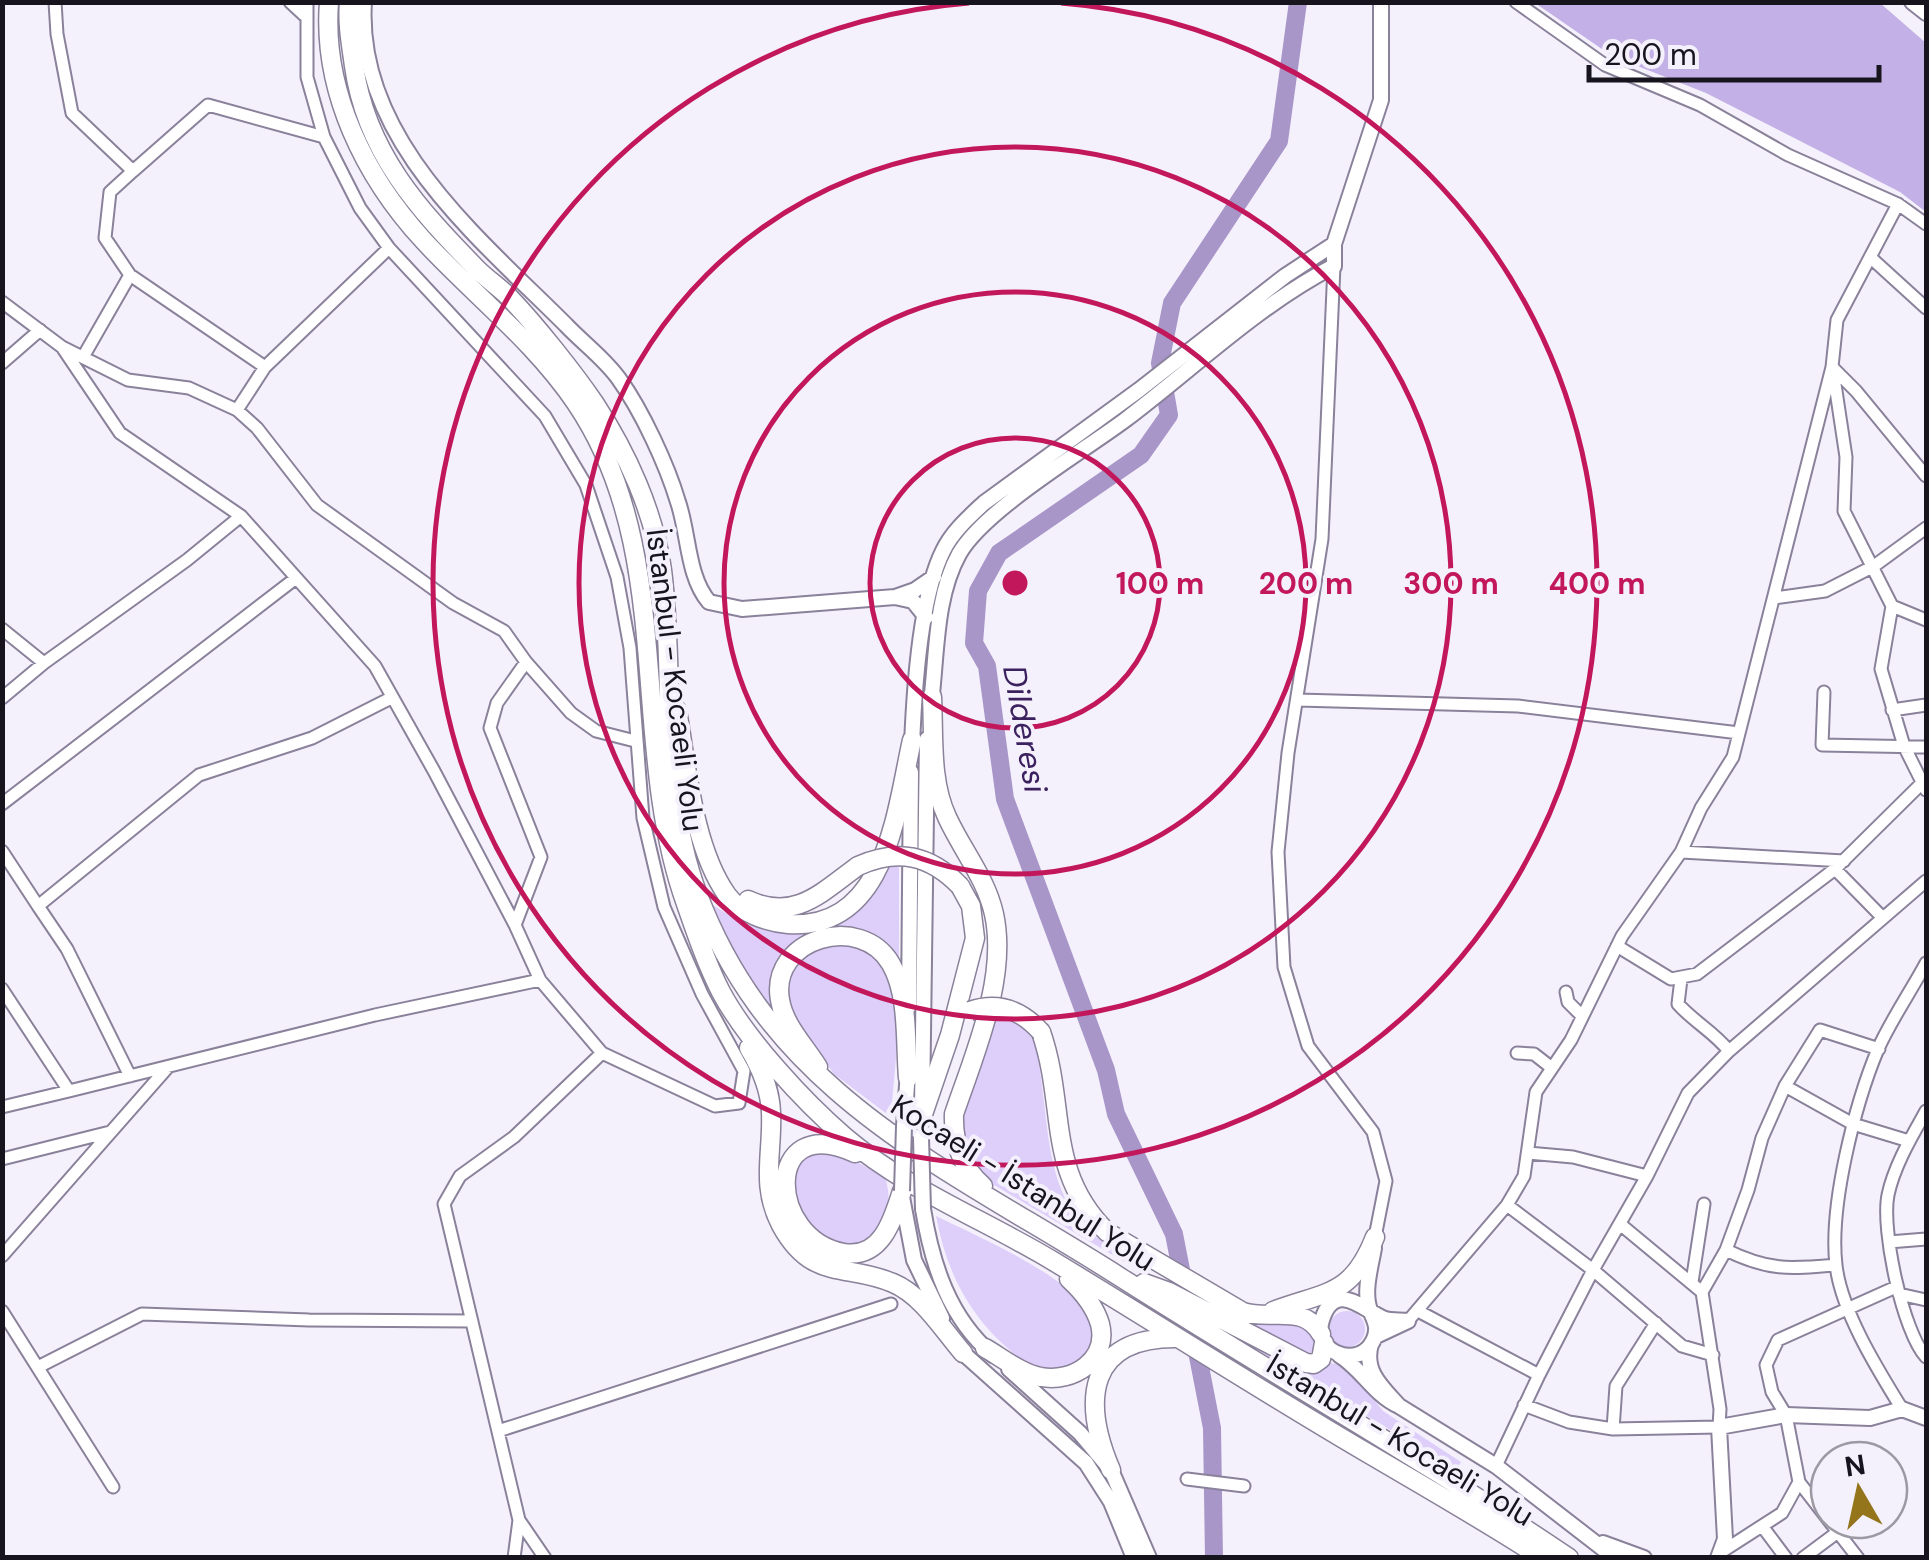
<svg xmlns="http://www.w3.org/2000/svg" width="1929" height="1560" font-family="'DM Sans',sans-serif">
  <rect width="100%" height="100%" fill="#f5f1fc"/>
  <!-- green -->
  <path fill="#ddcefa" d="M887,866L899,867V969L867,937L783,954L771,978L773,1016L736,956L713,905L745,925L798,932L853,914L873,896Z
    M856,944C914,977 894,1060 891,1117L834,1074L791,1012L785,984L793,966L816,945Z
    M1008,1016L1029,1032L1035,1045C1051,1108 1039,1191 1095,1236C1107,1245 1122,1253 1135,1261L1133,1267L994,1185C935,1144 974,1073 991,1018Z
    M814,1151L842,1154L885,1177C895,1209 884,1232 856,1248L816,1235L794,1200L791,1172Z
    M936,1216C975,1235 1052,1269 1080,1301C1092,1314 1093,1329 1095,1346L1079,1367L1041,1373C981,1335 949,1286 936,1216Z
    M1223,1311L1253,1323L1288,1319L1311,1328L1315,1347L1309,1355Z
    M1329 1329a18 18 0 1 1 36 0a18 18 0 1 1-36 0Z
    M1239,1339L1343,1366L1353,1372L1383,1411L1461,1462L1457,1470Z"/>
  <!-- forest -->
  <path fill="#c3b0e6" d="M1535,3H1880L1926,43V212L1900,192L1706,93L1612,56Z"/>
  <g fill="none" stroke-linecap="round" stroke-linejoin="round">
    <!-- river -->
    <path stroke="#a896c9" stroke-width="18" d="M1214,1558L1212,1428L1174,1234L1116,1114L1106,1070L1005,799L987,666L974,643L978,591L999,553L1141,455L1169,415L1160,363L1172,303L1279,141L1298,2"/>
    <defs>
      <path id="minor" d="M55,2L57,34L72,113L133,171L110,192L105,238L130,275L83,357
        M290,2L304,15
        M1516,2L1605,65L1700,105L1788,155L1898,204L1926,224
        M133,171L208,105L324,137
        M1898,204L1837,320L1832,367L1856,391L1926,476
        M1870,257L1926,308
        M1334,266L1322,539L1288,753L1278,852L1284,967L1308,1046L1373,1132L1386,1181L1375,1237
        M130,275L265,367
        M2,302L62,347L120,433L241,516L375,666L434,771L515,925L540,980L602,1053L715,1106L739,1103L744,1071L702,994L664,907L643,818L630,648L617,577L586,485L545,416L389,248L360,208L324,137L307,77V2
        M62,347L128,380L189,388L237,410L257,428L317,505L453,603L504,631L526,662L571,713L596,731L635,741
        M2,363L40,330
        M1833,371L1846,457L1844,511L1892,606L1881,669L1904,746L1926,790
        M237,410L265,367L389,248
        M1774,598L1825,591L1874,566L1926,528
        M1892,606L1926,620
        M2,629L44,663L2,698
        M44,663L187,560L241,516
        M1824,692L1822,745L1926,747
        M1298,700L1518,706L1739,733
        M1892,710L1926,705
        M2,804L296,578
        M2,851L38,906
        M1681,852L1844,861
        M1835,869L1882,917
        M515,925L541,857L490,728L497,703L526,662
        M1617,946L1671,979L1697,974L1835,869L1922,783
        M1681,979L1678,1004C1694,1022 1714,1032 1729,1051
        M2,989L69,1091L2,1107
        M1566,992L1568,1002L1582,1016
        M1517,1053L1534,1054L1552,1068
        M130,1076L67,949L38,906L199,775L312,738L391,698
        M1785,1086L1853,1124L1909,1141
        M69,1091L375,1015L540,980
        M1926,1111C1912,1136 1894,1166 1888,1195C1881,1230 1903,1332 1926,1357
        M1528,1153L1573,1157L1647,1176
        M2,1159L110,1132
        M1507,1205L1593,1270L1682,1346L1713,1355
        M1620,1224L1702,1292
        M1889,1242L1926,1239
        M1726,1250C1769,1271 1789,1269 1836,1265
        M2,1256L168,1067
        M1692,1282L1704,1204
        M1899,1294L1926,1300
        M2,1311L113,1487
        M1418,1311L1539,1375
        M1408,1321L1507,1205L1524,1176L1536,1092L1571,1040L1622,936L1681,852L1701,808L1733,757L1832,367
        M38,1367L142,1314L309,1320L472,1321
        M1524,1405L1569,1422L1613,1429L1719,1427L1720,1409L1702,1292L1726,1250L1748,1190L1762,1138L1785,1086L1820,1030L1879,1049
        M1902,1409C1878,1370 1841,1311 1836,1265C1829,1206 1855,1104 1878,1049C1891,1020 1911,991 1926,963
        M1613,1429L1616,1386L1656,1323
        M498,1431L891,1304
        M1496,1466L1539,1375L1593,1270L1647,1176L1688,1093L1729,1051L1926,881
        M1187,1479L1244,1486
        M1889,1481L1890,1480
        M1762,1526L1786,1558
        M1723,1551L1782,1513L1799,1482
        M514,1558L519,1520
        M545,1558L519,1520L444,1204L460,1176L514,1137L602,1053
        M1803,1558L1854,1520
        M1858,1558L1799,1482L1786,1415L1772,1392L1766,1365L1778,1340L1896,1287"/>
      <path id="major" d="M364,2C355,138 479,238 566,325C583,343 605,359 619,379C642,411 667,465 678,502C689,534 687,576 709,602L742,609L895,597
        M1912,2L1926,13
        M926,617L913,601L895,597L915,590L934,577
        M931,703C937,655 935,597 959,554C984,510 1082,452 1125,420C1194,368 1257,306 1334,266V244L1381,100V2
        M912,746C914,693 920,597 943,551C952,532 969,517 984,503L1139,390L1285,276L1334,244
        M909,1006L911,772
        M922,1107L927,739
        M904,1126L908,1072
        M902,1197L914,1260L942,1318
        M923,1209C932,1264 949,1318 993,1355
        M1374,1248C1371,1266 1363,1292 1370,1310C1374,1320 1379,1327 1374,1339C1361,1371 1311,1353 1322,1320C1335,1277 1367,1313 1385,1319C1392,1321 1401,1320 1408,1321L1376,1336
        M958,1345L963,1353L1086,1463L1111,1502L1134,1558
        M1339,1355C1362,1369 1373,1394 1399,1406C1382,1387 1363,1371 1371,1344
        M1009,1369L1080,1433L1111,1470L1149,1558
        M1399,1406L1496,1466L1615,1558
        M1603,1543L1644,1558
        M1718,1558L1725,1539L1719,1427L1786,1415L1870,1418L1902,1409L1926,1418"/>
      <path id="highway" d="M329,2C322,91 365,177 424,241C474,295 534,341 576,403C677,552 628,742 686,904C696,933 707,965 721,992C746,1039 804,1102 845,1137C906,1189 985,1220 1053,1261C1159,1325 1263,1392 1369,1454C1427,1488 1485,1521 1542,1558
        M349,2C347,24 351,44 354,66C366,152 418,209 477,269C487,279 499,287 509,297C535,324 574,373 595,404C627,453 654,512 662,570C676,679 658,790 698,895C775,1098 951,1169 1120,1277C1269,1372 1423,1459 1569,1558
        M932,697C934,736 930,781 947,817C962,850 986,878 994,914C1008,978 974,1055 954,1114C953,1142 962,1168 983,1186
        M677,710C687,767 693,847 727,895C740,913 767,922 788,924C887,930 896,811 912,740
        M748,900C795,922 822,892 858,866
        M1041,1032C1067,1107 1045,1171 1107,1232L1243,1312C1271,1321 1304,1303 1321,1334
        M749,1048C761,1068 770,1088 771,1112C773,1154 760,1185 781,1225C812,1282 846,1263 893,1283C922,1295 943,1330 963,1353
        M818,1067C805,1046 784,1025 780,1000C769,938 861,912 891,964C909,995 905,1042 908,1078
        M921,1120L950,1035L975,938L971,906L960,886
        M855,1153C762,1110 767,1240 844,1253C882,1259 893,1219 902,1191
        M1144,1283L1169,1292L1306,1363L1314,1364L1321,1359L1324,1343
        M1273,1311C1327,1291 1352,1296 1375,1237
        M985,1348C1001,1357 1022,1374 1041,1377C1073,1383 1109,1360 1100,1324C1095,1307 1082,1291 1069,1279
        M1111,1470C1082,1402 1086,1337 1177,1338"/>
    </defs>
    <!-- minor casing -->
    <use href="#minor" stroke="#8a819a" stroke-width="15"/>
    <!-- major casing -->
    <use href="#major" stroke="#8a819a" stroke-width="18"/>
    <!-- highway casing -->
    <use href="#highway" stroke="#8a819a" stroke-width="21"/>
    <!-- minor -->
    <use href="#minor" stroke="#fff" stroke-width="11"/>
    <!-- major -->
    <use href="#major" stroke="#fff" stroke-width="14"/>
    <!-- highway -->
    <use href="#highway" stroke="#fff" stroke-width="18"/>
    <defs>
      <path id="major-bridge" d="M921,1138L923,1209
        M902,1191L904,1126"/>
      <path id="highway-bridge" d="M858,866C898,848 930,855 960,886
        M970,1011C999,1001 1021,1010 1041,1032"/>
    </defs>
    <!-- major-bridge casing -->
    <use href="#major-bridge" stroke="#8a819a" stroke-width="18" stroke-linecap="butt"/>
    <!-- highway-bridge casing -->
    <use href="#highway-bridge" stroke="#8a819a" stroke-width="21" stroke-linecap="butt"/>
    <!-- major-bridge -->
    <use href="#major-bridge" stroke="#fff" stroke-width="14"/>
    <!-- highway-bridge -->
    <use href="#highway-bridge" stroke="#fff" stroke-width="18"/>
  </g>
  <!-- distance rings -->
  <g fill="none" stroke="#c2185b" stroke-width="5">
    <circle cx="1015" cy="583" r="145"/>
    <circle cx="1015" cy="583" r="291"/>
    <circle cx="1015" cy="583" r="436"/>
    <path d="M1061 3A582 582 0 1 1 969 3"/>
  </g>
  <g text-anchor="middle" stroke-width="8" stroke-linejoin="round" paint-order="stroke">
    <!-- street labels -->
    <g font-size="30" fill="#17141d" stroke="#f5f1fc">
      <text transform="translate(675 680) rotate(83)" y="10">İstanbul - Kocaeli Yolu</text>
      <text transform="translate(1023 1183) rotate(32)" y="10">Kocaeli - İstanbul Yolu</text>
      <text transform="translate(1400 1440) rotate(31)" y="10">İstanbul - Kocaeli Yolu</text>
    </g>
    <!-- water labels -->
    <g font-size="32" font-style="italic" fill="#3c215f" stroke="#f5f1fc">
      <text transform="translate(1025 729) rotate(80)" y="11">Dilderesi</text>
    </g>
  </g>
  <circle cx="1015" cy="583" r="15" fill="#c2185b" stroke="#f5f1fc" stroke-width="5"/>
  <g font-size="30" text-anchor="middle" font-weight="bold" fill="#c2185b" stroke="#f5f1fc" stroke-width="8" stroke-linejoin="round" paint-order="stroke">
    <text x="1160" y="594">100 m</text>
    <text x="1306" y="594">200 m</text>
    <text x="1451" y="594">300 m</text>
    <text x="1597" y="594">400 m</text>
  </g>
  <!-- border -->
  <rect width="1929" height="1560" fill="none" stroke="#17141d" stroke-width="10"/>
  <!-- north arrow -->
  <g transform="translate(1859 1490) rotate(351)"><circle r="48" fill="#f5f1fc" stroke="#9c99a3" stroke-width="2.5"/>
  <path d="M0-8L18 38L0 25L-18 38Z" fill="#94751c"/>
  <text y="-15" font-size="28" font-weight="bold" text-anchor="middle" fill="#17141d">N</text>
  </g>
  <!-- scale -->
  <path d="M1589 65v15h290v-15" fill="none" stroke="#17141d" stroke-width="5"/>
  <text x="1604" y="65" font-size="30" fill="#17141d" stroke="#f5f1fc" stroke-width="8" paint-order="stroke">200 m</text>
</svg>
